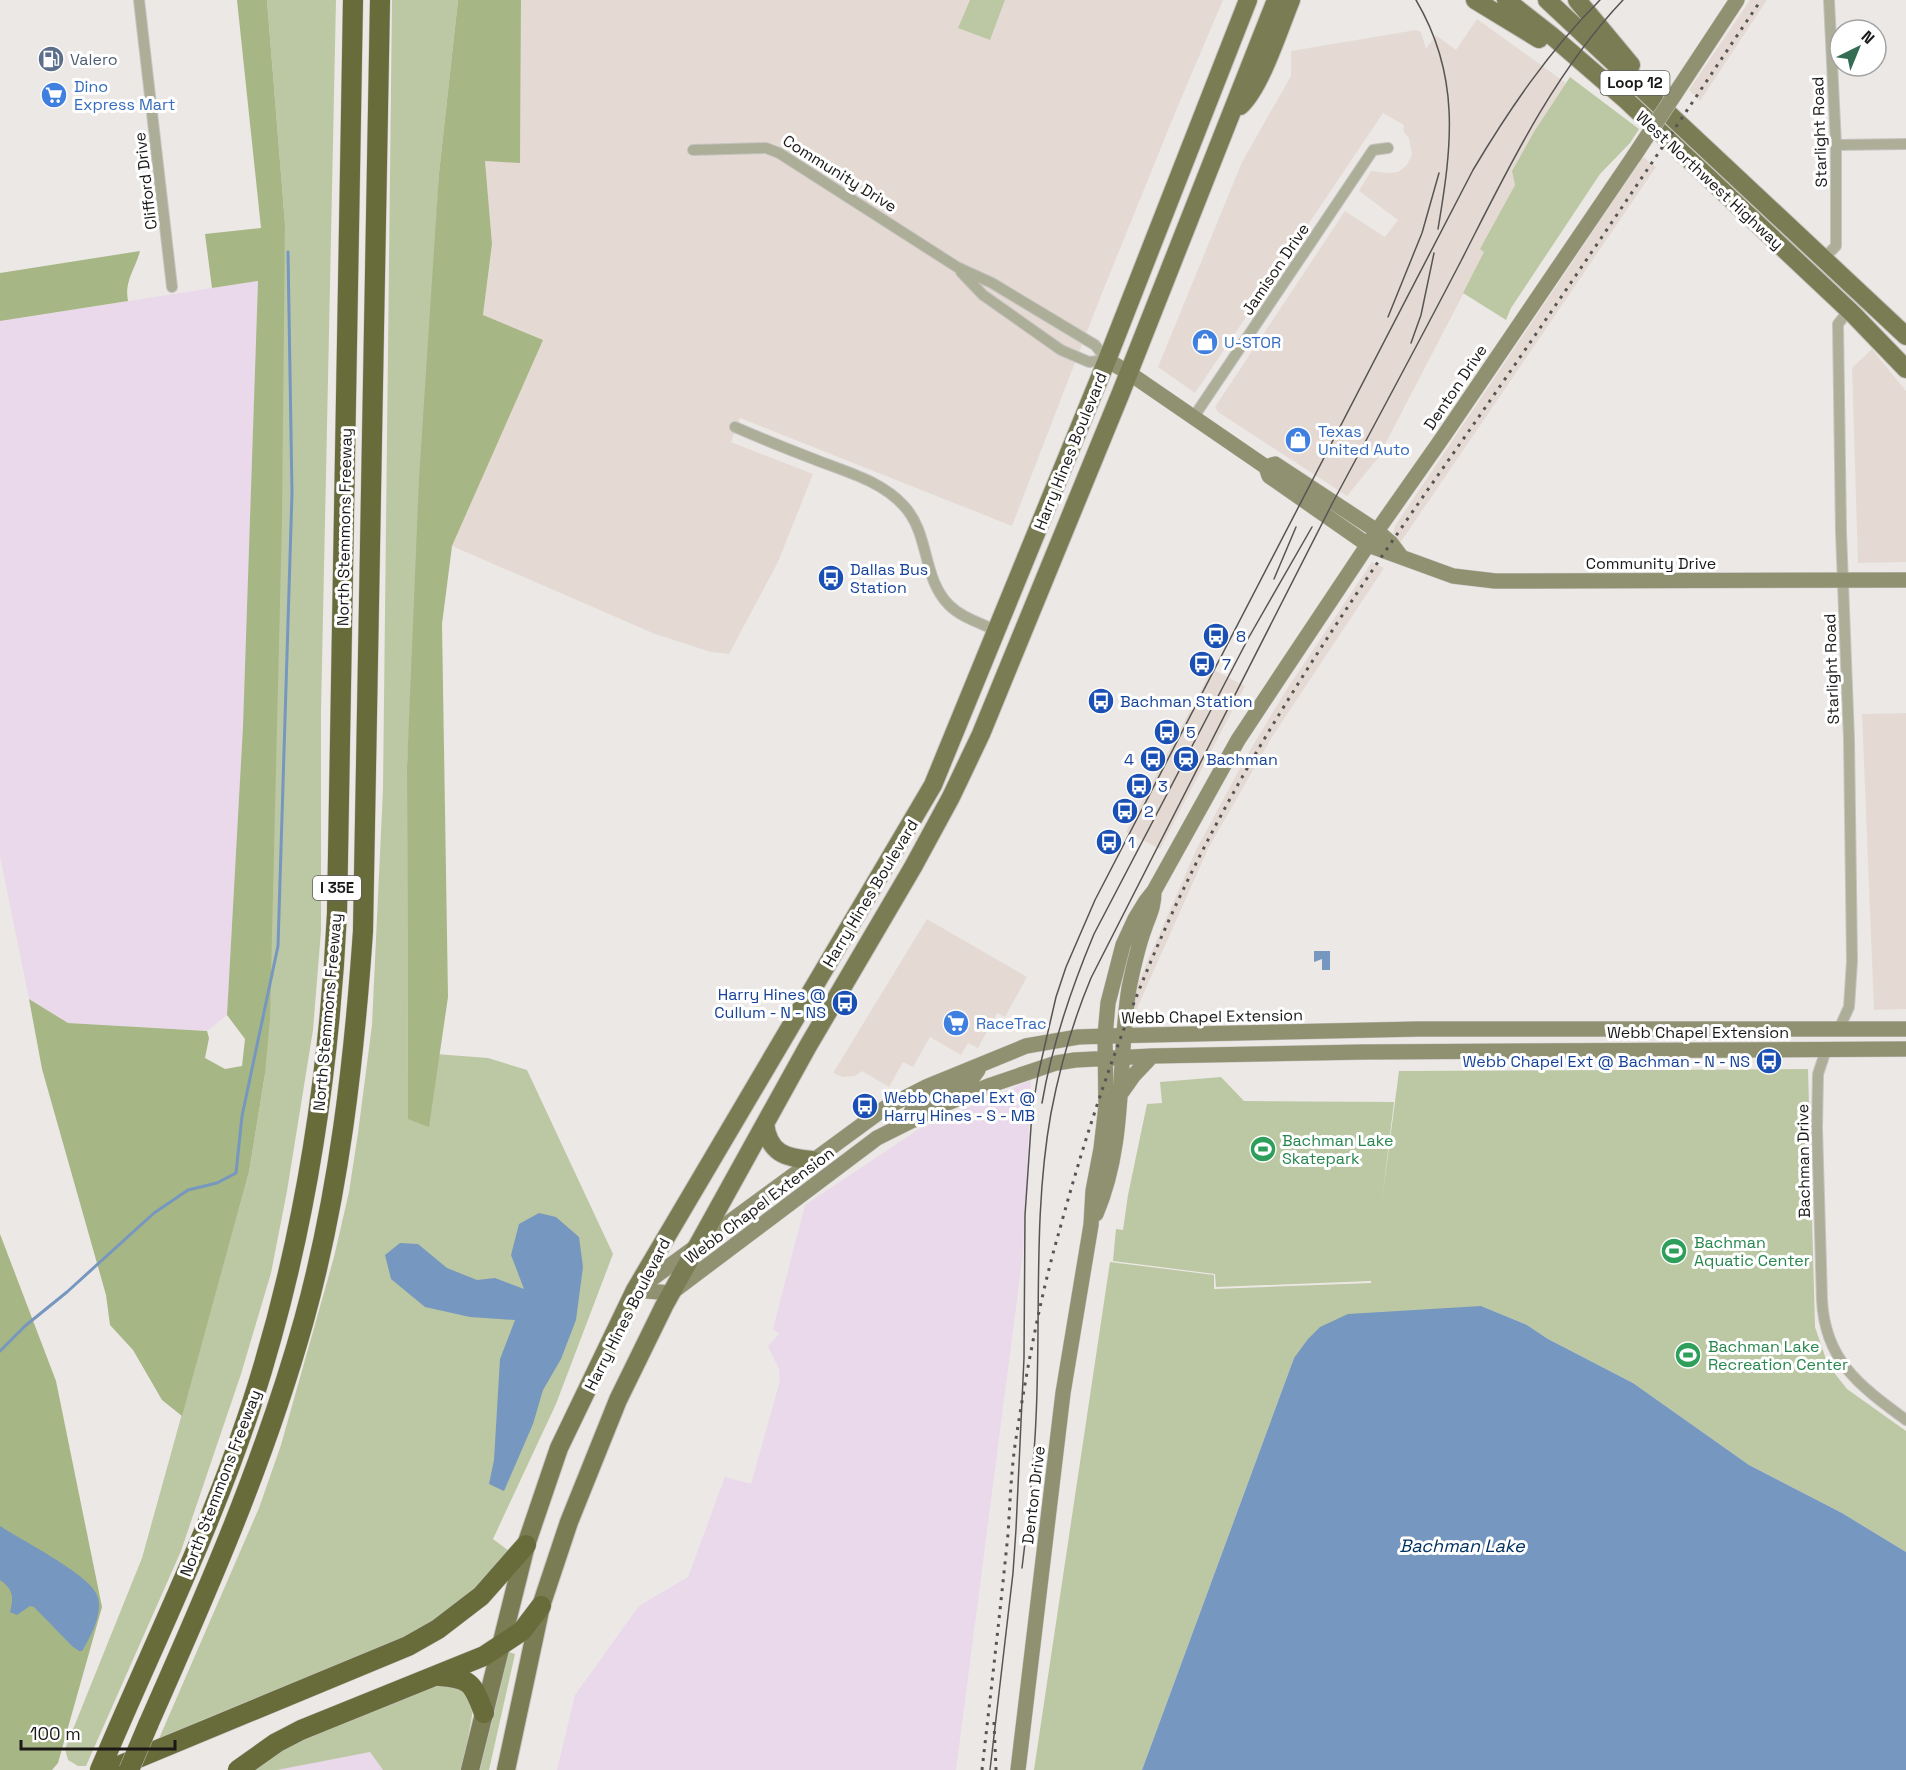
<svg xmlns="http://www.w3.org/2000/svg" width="1906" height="1770" font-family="'Space Grotesk',sans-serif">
  <rect width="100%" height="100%" fill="#ece8e6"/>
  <!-- built -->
  <path fill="#e4dad3" d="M521,0H970L989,40L1005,0H1223L1175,113L1098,303L1012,526L740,418L731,442L813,474L778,562L729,654L711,652L655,634L452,546L542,340L483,316L492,244L485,161L520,162Z
    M1750,0H1767L1700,101L1689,90Z
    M1477,19L1566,83L1535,130L1512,171L1515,185L1481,249L1485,252L1378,458L1347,496L1218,412L1215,407L1345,211L1385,237L1398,220L1359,191L1371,171L1388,173L1398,172L1407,165L1412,154L1409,138L1403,131L1404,125L1383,113L1195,393L1158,367L1242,162L1291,76V51L1416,30L1421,32L1426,49L1436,35L1456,50Z
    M1643,157L1656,167L1400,543L1393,533L1395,526Z
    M1872,349L1906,391V562L1858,563L1852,368Z
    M1372,562L1384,568L1272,737L1208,849L1134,1015L1133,1000L1135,990L1197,848L1246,757L1285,692Z
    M1212,669L1245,686L1160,849L1126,832Z
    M1906,713V1009L1874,1010L1862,714Z
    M927,919L1027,977L1005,1017L997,1013L978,1048L968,1043L961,1055L930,1037L913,1067L903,1062L889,1087L862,1071L855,1076L843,1077L833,1073Z"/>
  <!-- industrial -->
  <path fill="#e9d9eb" d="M258,281L243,726L227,1015L207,1031L68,1023L29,999L0,856V321Z
    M1031,1080L1023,1253L956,1770H557L575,1695L639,1606L688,1577L725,1477L751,1484L780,1381L779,1369L768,1346L779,1334L773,1329L805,1205L919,1129Z
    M370,1752L383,1770H277L278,1768Z"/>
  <!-- green -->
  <path fill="#bcc8a3" d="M267,0H336L321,711V931L313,1030L287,1191L271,1273L241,1374L181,1551L86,1766H78L68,1760L65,1749L142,1558L249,1172L265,1074L285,224Z
    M392,0H458L439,173L407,767L408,1116L422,1053L488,1058L527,1070L613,1254L556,1404L493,1539L509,1551L481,1588L423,1630L202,1720L158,1741L259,1508L281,1445L334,1257L349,1192L358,1133L372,1025L383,789Z
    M970,0H1005L990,40L958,28Z
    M1570,77L1639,129L1630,143L1600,174L1511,308L1506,320L1463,293L1484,252L1480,249L1515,185L1512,171L1535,130Z
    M1808,1069L1815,1327L1828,1365L1847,1389L1906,1431V1552L1842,1513L1749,1465L1633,1383L1548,1339L1527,1325L1481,1306L1294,1358L1142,1770H1034L1110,1262L1214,1275V1289L1371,1283V1281L1216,1287L1215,1274L1113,1261L1116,1229L1123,1230L1128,1195L1147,1104L1162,1103L1160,1082L1221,1077L1244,1101L1394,1102L1382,1201L1399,1071Z
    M509,1652L515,1654L489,1770H480L489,1728L492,1725L491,1722Z
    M443,1682L458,1683L474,1705L462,1770H383L370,1752L277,1770H251L259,1763L301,1739Z"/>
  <!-- forest -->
  <path fill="#a7b685" d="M237,0H267L285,224L282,519L270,1018L265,1074L249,1172L182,1416L162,1400L133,1350L110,1325L106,1295L42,1069L29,999L68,1023L207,1031L209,1038L205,1058L225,1069L242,1066L245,1039L227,1015L243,726L258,281L212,288L205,234L261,228Z
    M458,0H521L520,163L485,161L492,244L483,315L543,340L452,546L442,624L448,997L429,1127L408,1119L407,767L419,479L439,173Z
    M140,251C135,270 124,281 128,301L0,321V273Z
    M0,1234L56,1381L102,1607L58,1763L52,1770H0Z"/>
  <!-- water -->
  <path fill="#7697bf" d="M1314,951H1330V970H1322V959L1314,962Z
    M539,1213L556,1217L579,1237L583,1267L576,1320L561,1359L543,1390L533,1424L504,1491L489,1484L494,1460L500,1359L515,1320L470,1317L425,1307L391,1279L385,1255L400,1243L418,1244L447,1268L477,1280L495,1278L524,1289L511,1255L519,1224Z
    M1481,1306L1527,1325L1548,1339L1633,1383L1749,1465L1842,1513L1906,1552V1770H1142L1294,1358L1308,1339L1320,1327L1348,1314Z
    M0,1526C21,1540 89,1574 97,1595C104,1611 91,1637 82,1651H79L72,1646L34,1607L30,1606L17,1615L10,1612C14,1597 13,1589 0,1580Z"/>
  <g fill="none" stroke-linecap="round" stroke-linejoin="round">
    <!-- stream -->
    <path stroke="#7697bf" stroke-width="3" d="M0,1351L25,1326L67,1292L154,1213L188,1190L217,1183L236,1173L242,1116L278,946L292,493L288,252"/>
    <defs>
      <path id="street" d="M139,0L172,287
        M1836,145L1906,144
        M693,150L766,148L779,153L957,267L992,283L1095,345L1107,360
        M1824,258L1836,246V145L1829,0
        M961,272L983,295L1061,350L1089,362L1107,360
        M1193,418L1373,150L1388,148
        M735,427C760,438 785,448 811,458C843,471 881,480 904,506C930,534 922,578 949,605C962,618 981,623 997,631
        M1839,1029L1849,1007L1852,961L1849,739L1841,532L1838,324L1849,310
        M1826,1050L1818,1074L1817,1128L1822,1300C1825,1361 1860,1386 1906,1420"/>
      <path id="secondary" d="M1675,94L1737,0
        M1107,360L1129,373L1266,467L1269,476L1368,545L1453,576L1495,581L1906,580
        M1266,467L1275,464L1377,531L1391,543L1400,555
        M1122,1092L1134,1075L1152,1056
        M914,1120L911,1113L913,1107L970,1081L978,1070
        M1096,1214C1127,1142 1117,1064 1129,988C1133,969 1137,949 1144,930C1149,915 1154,908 1154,891
        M638,1289L885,1108L926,1087L1026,1046L1078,1037L1105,1036L1419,1029H1906
        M635,1290L671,1293L877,1138L945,1104L991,1085L1056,1063L1075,1060L1152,1056L1364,1052L1906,1049
        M1018,1770L1063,1393L1091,1225L1093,1191L1101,1149L1106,1106L1105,1036L1108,1003L1123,945L1135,919L1146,901L1154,891L1238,740L1283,672L1377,531L1443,437L1634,156"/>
      <path id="primary" d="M1475,0L1539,39
        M1506,0L1552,36L1626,100L1853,314L1906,369
        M1547,0L1906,336
        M1577,0L1631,65
        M1240,106C1261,87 1279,29 1291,0
        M765,1124C769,1153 785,1158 812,1160
        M470,1770L526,1545L559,1448L635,1290L933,785L1107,360L1248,0
        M506,1770L541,1606L569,1522L618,1400L664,1306L808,1046L913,867L951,797L981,734L1120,395L1276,0"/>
      <path id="highway" d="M439,1676C472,1678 473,1685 484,1713
        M148,1725C207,1592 265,1460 304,1320C339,1193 354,1062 363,931L380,0
        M100,1770C151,1649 210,1531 251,1406C303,1246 329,1081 337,913L353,0
        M109,1770L408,1646L438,1629L481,1596L526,1545
        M238,1770L276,1743L301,1730L484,1656L522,1631L541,1606"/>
    </defs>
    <!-- street casing -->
    <use href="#street" stroke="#c6c3c1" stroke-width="12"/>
    <!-- secondary casing -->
    <use href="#secondary" stroke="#c6c3c1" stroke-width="16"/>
    <!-- primary casing -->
    <use href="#primary" stroke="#c6c3c1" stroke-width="20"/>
    <!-- highway casing -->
    <use href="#highway" stroke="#c6c3c1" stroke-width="21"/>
    <!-- street -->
    <use href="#street" stroke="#adae98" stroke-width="10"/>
    <!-- secondary -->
    <use href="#secondary" stroke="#8f9170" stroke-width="15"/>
    <!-- primary -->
    <use href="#primary" stroke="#7a7d53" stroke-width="18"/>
    <!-- highway -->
    <use href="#highway" stroke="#686b3a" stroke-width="20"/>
    <!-- tram -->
    <path stroke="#575554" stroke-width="1.5" d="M1416,0C1461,76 1452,146 1438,229
      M1388,317L1422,233L1439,173
      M1411,343L1421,315L1434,253
      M1274,579L1296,527
      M1042,1103C1052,1044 1071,989 1094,934L1249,637L1312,527
      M1022,1568C1028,1519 1034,1469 1036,1418C1041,1317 1033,1213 1051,1113C1060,1066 1073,1021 1091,978L1333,502C1376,422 1419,342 1461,261C1507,171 1552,75 1623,0
      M990,1770L1013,1573L1016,1529L1024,1358L1025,1215L1032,1112L1038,1075L1056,997L1066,967L1095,900L1473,170C1510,108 1549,51 1600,0"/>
    <!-- rail -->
    <path stroke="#575554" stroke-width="3" stroke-dasharray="3 6" stroke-linecap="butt" d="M994,1722L996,1770
      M982,1770C991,1691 1000,1613 1008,1534C1010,1504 1011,1474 1015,1445C1026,1374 1039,1301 1059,1232C1091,1114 1131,998 1184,888C1263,723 1373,568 1478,418C1574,280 1667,140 1761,0"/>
    <defs>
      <path id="secondary-bridge" d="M1634,156L1675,94"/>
      <path id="highway-bridge" d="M129,1770L148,1725"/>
    </defs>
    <!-- secondary-bridge casing -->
    <use href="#secondary-bridge" stroke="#c6c3c1" stroke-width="16" stroke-linecap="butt"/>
    <!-- highway-bridge casing -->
    <use href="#highway-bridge" stroke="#c6c3c1" stroke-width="21" stroke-linecap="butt"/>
    <!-- secondary-bridge -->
    <use href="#secondary-bridge" stroke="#8f9170" stroke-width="15"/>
    <!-- highway-bridge -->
    <use href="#highway-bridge" stroke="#686b3a" stroke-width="20"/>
  </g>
  <!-- icons -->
  <defs>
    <symbol id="fuel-disc" viewBox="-11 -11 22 22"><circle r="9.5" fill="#5c6f8a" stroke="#fff"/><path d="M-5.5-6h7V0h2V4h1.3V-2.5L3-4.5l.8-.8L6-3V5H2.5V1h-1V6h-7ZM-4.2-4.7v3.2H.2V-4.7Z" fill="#fff"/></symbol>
    <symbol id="supermarket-disc" viewBox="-11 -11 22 22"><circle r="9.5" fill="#3f7fe0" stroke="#fff"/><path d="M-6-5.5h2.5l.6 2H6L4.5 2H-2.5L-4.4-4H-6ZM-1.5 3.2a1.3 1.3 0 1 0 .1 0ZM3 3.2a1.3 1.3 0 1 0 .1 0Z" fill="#fff"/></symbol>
    <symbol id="shop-disc" viewBox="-11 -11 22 22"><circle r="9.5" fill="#3f7fe0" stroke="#fff"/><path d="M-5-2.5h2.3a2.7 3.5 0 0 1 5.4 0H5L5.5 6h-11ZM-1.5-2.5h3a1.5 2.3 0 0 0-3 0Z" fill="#fff"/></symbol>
    <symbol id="bus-disc" viewBox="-11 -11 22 22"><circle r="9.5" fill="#1a4fb4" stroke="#fff"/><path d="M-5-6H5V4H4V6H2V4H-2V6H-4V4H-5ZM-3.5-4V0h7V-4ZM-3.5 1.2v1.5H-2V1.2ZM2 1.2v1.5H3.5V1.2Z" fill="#fff"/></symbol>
    <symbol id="station-disc" viewBox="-11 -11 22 22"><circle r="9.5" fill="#1a4fb4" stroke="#fff"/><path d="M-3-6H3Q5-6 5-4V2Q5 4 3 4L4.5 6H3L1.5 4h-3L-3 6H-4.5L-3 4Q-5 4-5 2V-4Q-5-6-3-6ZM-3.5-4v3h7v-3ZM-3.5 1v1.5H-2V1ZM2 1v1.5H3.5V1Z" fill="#fff"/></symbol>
    <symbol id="stadium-disc" viewBox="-11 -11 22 22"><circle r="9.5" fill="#2e9e5b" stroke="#fff"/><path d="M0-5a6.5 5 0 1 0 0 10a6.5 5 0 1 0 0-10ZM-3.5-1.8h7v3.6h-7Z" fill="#fff"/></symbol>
  </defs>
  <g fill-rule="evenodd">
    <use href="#fuel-disc" x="36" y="44" width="30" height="30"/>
    <use href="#supermarket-disc" x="39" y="80" width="30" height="30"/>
    <use href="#shop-disc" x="1190" y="327" width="30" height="30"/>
    <use href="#shop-disc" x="1283" y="425" width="30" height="30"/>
    <use href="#bus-disc" x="816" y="563" width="30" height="30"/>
    <use href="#bus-disc" x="1201" y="621" width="30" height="30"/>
    <use href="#bus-disc" x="1187" y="649" width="30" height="30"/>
    <use href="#bus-disc" x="1086" y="686" width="30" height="30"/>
    <use href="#bus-disc" x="1152" y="717" width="30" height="30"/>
    <use href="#bus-disc" x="1138" y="744" width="30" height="30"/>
    <use href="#station-disc" x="1171" y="744" width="30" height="30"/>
    <use href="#bus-disc" x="1124" y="771" width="30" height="30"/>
    <use href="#bus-disc" x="1110" y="796" width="30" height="30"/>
    <use href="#bus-disc" x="1094" y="827" width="30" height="30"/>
    <use href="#bus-disc" x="830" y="988" width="30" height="30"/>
    <use href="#supermarket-disc" x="941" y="1008" width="30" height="30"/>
    <use href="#bus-disc" x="1754" y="1046" width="30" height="30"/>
    <use href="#bus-disc" x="850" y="1091" width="30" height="30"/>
    <use href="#stadium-disc" x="1248" y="1134" width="30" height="30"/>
    <use href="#stadium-disc" x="1659" y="1236" width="30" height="30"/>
    <use href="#stadium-disc" x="1673" y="1340" width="30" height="30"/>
  </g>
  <g text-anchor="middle" stroke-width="6" stroke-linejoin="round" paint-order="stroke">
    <!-- shield labels -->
    <g fill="#fff" stroke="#5f5e5d" stroke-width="1.5">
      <rect x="1600.5" y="71" width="69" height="24" rx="4.5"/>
      <rect x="313" y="876" width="48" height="24" rx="4.5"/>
    </g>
    <g font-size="15" font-weight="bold" fill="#1a1918">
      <text x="1635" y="88">Loop 12</text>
      <text x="337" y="893">I 35E</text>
    </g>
    <!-- service labels -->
    <g font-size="16" fill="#4e5e75" stroke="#fff" text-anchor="start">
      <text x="70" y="65">Valero</text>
    </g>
    <!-- shop labels -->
    <g font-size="16" fill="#366cbe" stroke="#fff" text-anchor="start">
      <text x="74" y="92">Dino<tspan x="74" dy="18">Express Mart</tspan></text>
      <text x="1224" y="348">U-STOR</text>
      <text x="1318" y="437">Texas<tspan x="1318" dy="18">United Auto</tspan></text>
      <text x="976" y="1029">RaceTrac</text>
    </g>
    <!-- street labels -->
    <g font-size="16" fill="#1a1918" stroke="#fff">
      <text transform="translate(1819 132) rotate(-92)" y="6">Starlight Road</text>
      <text transform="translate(840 173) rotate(32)" y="6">Community Drive</text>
      <text transform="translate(1710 180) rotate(43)" y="6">West Northwest Highway</text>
      <text transform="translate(145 181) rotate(-97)" y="6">Clifford Drive</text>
      <text transform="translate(1275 269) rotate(-56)" y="6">Jamison Drive</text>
      <text transform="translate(1455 387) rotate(-56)" y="6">Denton Drive</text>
      <text transform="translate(1070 451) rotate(-68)" y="6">Harry Hines Boulevard</text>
      <text transform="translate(344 527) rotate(-89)" y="6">North Stemmons Freeway</text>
      <text x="1651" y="569">Community Drive</text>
      <text transform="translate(1831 669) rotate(-92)" y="6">Starlight Road</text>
      <text transform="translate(870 893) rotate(-59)" y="6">Harry Hines Boulevard</text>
      <text transform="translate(327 1012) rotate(-85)" y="6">North Stemmons Freeway</text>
      <text transform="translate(1212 1016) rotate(-1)" y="6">Webb Chapel Extension</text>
      <text x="1698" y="1038">Webb Chapel Extension</text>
      <text transform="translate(1803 1161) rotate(-91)" y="6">Bachman Drive</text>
      <text transform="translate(759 1205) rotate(-37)" y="6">Webb Chapel Extension</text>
      <text transform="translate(627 1314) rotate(-63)" y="6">Harry Hines Boulevard</text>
      <text transform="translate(220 1483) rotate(-69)" y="6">North Stemmons Freeway</text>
      <text transform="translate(1033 1495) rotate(-83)" y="6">Denton Drive</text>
    </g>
    <!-- transit labels -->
    <g font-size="16" fill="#164399" stroke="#fff" text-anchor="start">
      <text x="850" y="575">Dallas Bus<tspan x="850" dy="18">Station</tspan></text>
      <text x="1236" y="642">8</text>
      <text x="1222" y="670">7</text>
      <text x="1120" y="707">Bachman Station</text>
      <text x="1186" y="738">5</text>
      <text x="1134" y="765" text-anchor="end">4</text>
      <text x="1206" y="765">Bachman</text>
      <text x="1158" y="792">3</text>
      <text x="1144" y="817">2</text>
      <text x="1128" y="848">1</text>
      <text x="826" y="1000" text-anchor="end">Harry Hines @<tspan x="826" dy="18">Cullum - N - NS</tspan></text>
      <text x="1750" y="1067" text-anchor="end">Webb Chapel Ext @ Bachman - N - NS</text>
      <text x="884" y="1103">Webb Chapel Ext @<tspan x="884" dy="18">Harry Hines - S - MB</tspan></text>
    </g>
    <!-- leisure labels -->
    <g font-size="16" fill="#27864d" stroke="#fff" text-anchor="start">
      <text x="1282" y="1146">Bachman Lake<tspan x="1282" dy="18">Skatepark</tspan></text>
      <text x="1694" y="1248">Bachman<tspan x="1694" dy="18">Aquatic Center</tspan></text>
      <text x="1708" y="1352">Bachman Lake<tspan x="1708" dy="18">Recreation Center</tspan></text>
    </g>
    <!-- water labels -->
    <g font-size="18" font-style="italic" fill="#003162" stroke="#fff">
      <text x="1462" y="1552">Bachman Lake</text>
    </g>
  </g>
  <!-- north arrow -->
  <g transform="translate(1858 48) rotate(43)"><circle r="28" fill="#ffffff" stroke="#a3a3a3" stroke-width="1.5"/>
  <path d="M0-4.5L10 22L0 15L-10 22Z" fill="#356d54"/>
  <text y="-9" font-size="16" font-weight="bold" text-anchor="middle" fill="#1a1918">N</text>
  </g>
  <!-- scale -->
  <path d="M21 1740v9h154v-9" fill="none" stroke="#1a1918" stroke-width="3"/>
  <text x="30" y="1740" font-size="18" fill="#1a1918" stroke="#ffffff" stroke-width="4.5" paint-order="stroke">100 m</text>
</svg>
